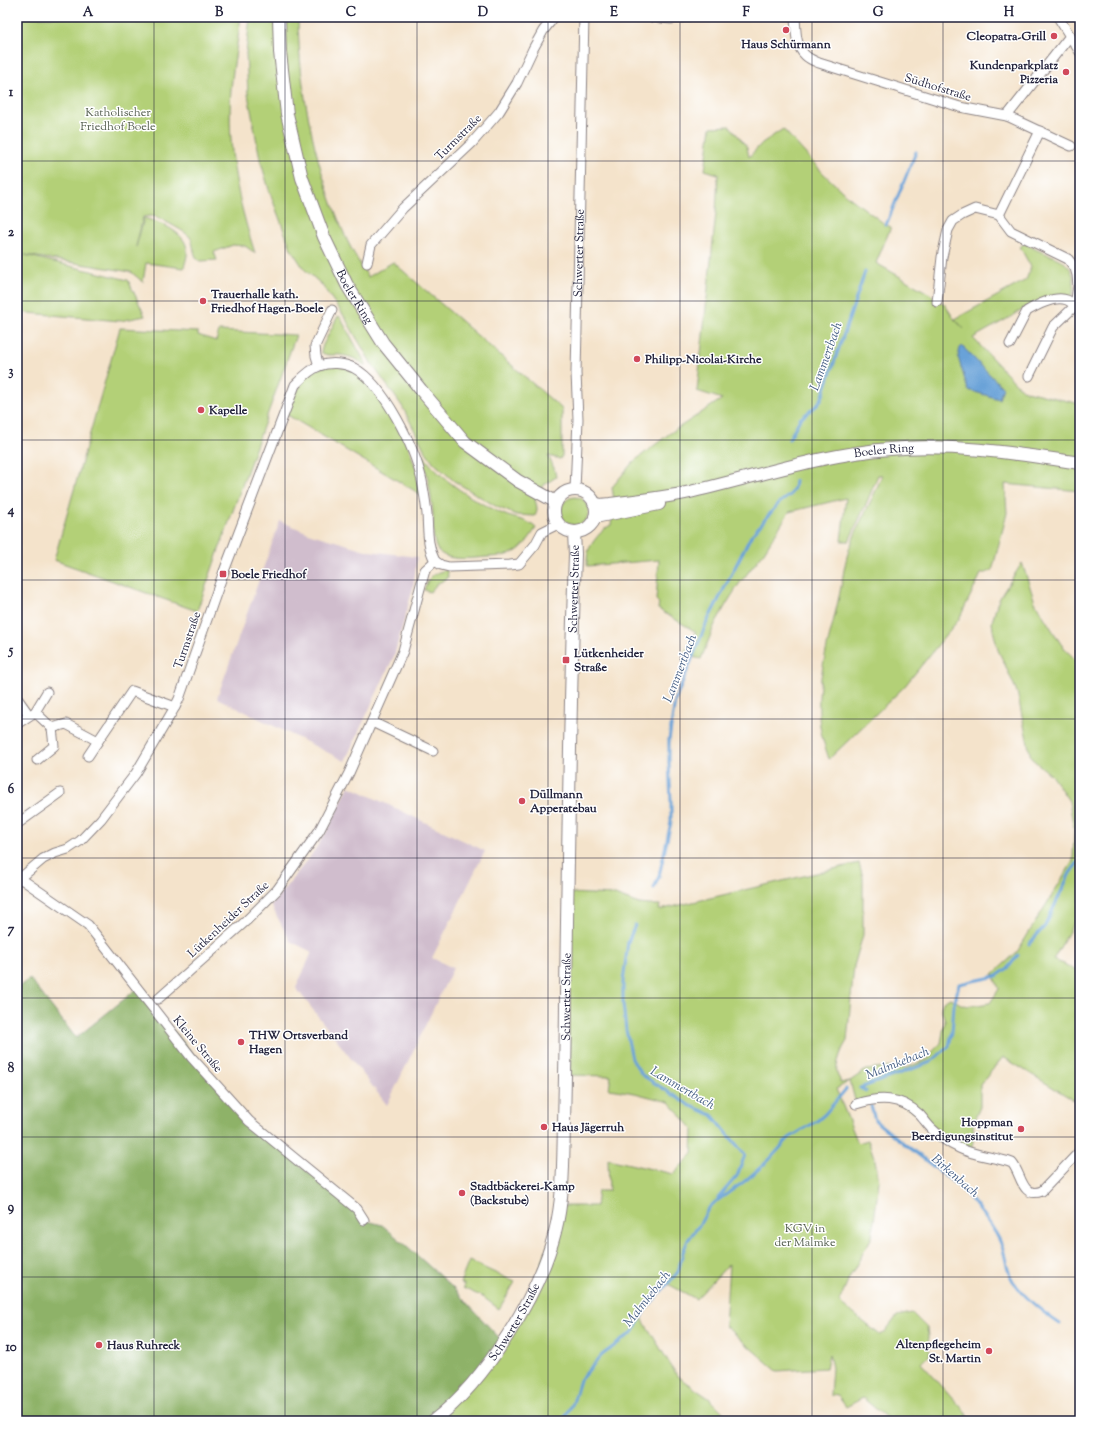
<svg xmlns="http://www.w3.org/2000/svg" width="1097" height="1438" font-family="'Sorts Mill Goudy',serif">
  <rect width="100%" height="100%" fill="#fff"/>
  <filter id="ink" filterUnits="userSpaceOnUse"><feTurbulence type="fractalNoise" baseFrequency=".025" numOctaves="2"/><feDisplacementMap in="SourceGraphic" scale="8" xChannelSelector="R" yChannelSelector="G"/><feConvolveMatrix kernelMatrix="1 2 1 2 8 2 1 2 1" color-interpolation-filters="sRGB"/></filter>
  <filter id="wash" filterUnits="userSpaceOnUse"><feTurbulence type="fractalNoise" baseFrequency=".012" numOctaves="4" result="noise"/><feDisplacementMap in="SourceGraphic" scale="16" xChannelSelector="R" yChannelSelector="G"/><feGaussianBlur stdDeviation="0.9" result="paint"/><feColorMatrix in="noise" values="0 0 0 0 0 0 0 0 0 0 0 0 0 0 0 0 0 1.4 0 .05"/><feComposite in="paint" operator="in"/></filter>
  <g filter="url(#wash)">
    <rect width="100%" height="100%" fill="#f4e3cb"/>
    <!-- industrial -->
    <path fill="#d0bdcd" d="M280,521L311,534L369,551L417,557L413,588L394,656L345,761L217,698Z
      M349,786L485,851L432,958L453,968L387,1105L296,988L312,952L290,941L271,905L310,857L327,831Z"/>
    <!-- green -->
    <path fill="#b3d077" stroke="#6a7959" d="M17,17H241C238,41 233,65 231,89C227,148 237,198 255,253L245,246L233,245L214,252L217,260C212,260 206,261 201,261C193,261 194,242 190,237C185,231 164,221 157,217L151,216L143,217L136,247L144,218C159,222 186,232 187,250C188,256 185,262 184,268L146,263L143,282L131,272L25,255L128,280L145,316L120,321L17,312Z
      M250,17H298C299,93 316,171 347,240C353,253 361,265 368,277L393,262L562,409V456L560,459L548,456L554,468L556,477L544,485L535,500C537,506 538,510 535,516L517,515L497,507L454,481L434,463L424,449L402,406L371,363L344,316L321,284L304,269L291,249L270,193L260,159L248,94L246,53Z
      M730,126L747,147L749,157L762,143L783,129L822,172L845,194L886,225L891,227L876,263L930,294L945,305L955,320L964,329L955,319L1026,280L1031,267L1020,247L1025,243C1030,246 1036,250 1042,252C1057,258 1073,262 1074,282C1074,288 1074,293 1070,297L1027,307L1014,315L973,338L1022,390L1080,404V491L1005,484L1007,513L992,571L981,574L959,619L904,687L829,759C824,744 819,729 819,714C817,676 830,638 838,601C843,581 844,560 852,542C860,519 874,498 882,475H878L867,502L849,541H841L846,498L789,512L762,555L739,584L727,603L715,624L701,659L684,655L696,632L658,609L659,603L656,600L659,560L587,566C587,561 587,557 588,552C590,544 603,528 611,525L614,499L612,488L613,486L633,462L669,434L722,399L697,391L716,213L718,174L705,170L711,127Z
      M338,316L340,317L366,364L364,365C358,359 349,356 340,355C334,354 327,357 321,352L323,345Z
      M120,328L198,332V335L216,341L219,331L296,335L197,611L54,560Z
      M334,363L364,374L402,426L425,497L284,413L308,372Z
      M424,456C439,479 477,503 503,514C516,520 525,518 536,528C521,552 515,556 487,557C476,558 450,561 442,554C438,552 436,548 435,544C432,534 434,524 433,514C431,494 428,475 422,457Z
      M561 511a14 14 0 1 1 28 0a14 14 0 1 1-28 0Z
      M1022,563L1035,602L1039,609L1061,644L1080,665V912L1053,960L1064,964L1080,973V1104L1003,1057L980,1085V1107L973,1123L974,1135L971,1152L959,1148L919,1114L890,1099L856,1104L850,1081L836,1089L858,1143L868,1140L875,1160L879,1181L872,1237L849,1278L839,1302L880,1335L884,1333L897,1316L912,1313L927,1328L930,1354L921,1363L970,1417L965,1421H890L863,1398L846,1407L838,1396L830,1395L832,1368L829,1354L826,1368L777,1371L725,1326L729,1264L696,1299L666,1283L638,1312L678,1377L710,1399L732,1421H433L465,1392L531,1295L561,1206H596L598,1191H609L608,1159L673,1174L692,1155L693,1129L669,1102L635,1093L609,1089L611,1076L565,1075L568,893L615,895L639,904L649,905H660L659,910L859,863L863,877V935L854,966L847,1041C842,1048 835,1065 837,1074C838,1076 839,1078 840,1080V1083L850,1081L866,1070L894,1067L906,1068L928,1059L932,1052L941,1043L945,1021L941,1008L943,1002L950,998C956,1000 956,1002 961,1004C969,1008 981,1004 990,1003L999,989L993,974L1017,952L1073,861L1074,829L1069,801L1051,775L1031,758L1017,692L1007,669L998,650L993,630L992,622L997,604L1002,594Z
      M447,570L448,577L436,585L430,592L424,590C428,577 434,572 447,570Z
      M469,1261L515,1282L499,1309L483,1297L463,1288L464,1284L460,1283Z"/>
    <!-- forest -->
    <path fill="#8eb268" stroke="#586a52" d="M30,979L76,1038L138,988L249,1121L364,1220L382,1225L408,1247L452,1287L504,1343L433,1421H17V988Z"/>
    <!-- water -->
    <path fill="#69a2d8" stroke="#46628a" d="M962,346L1003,388L999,399L968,390L958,357L960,348Z"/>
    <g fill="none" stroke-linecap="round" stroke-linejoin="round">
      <!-- stream -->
      <path stroke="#69a2d8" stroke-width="3" d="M886,225L916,152
        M789,439L800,419L816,406L822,398L865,272
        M654,888L659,876L671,822V801L669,763V740L675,701L706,624L751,536L779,503L790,495L794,488L795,481
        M635,925L628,942L623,982V1004L626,1030L632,1059L642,1075L689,1105L712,1115L745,1155L737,1176L718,1198
        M1029,944L1045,926L1070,873L1080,860
        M860,1088L931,1062L949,1046L952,1032L954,1005L959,984L997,976L1008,968L1018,955
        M860,1088L866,1091
        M871,1106L875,1120L879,1124L961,1188C973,1201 996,1229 1002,1246C1006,1257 1006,1270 1013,1281C1025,1298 1042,1312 1060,1324
        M563,1421L573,1403L580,1380L602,1355L633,1332L645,1310L678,1272L683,1252L688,1240L700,1224L708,1209L714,1203L745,1181L769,1160L789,1138L817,1121L825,1114L846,1089"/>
    </g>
  </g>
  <g filter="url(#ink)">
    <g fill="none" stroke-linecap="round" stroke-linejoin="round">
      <defs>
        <g id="minor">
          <path d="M652,17L671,19L687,17"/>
          <path d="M795,17C796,28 795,46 805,55C808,58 814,61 819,63L960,107L1007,116L1070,36"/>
          <path d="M1058,17L1080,52"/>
          <path d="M1007,116L1071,146"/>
          <path d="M999,215L1011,231L1068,259L1075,268L1077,275L1078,286L1075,306L1053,327L1029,376"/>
          <path d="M367,263L371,245L403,208L472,143L499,112L517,83L533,49L543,31L554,17"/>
          <path d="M937,302L942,257L948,230L953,221L962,215L975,209L999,215L1040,131"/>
          <path d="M1010,344L1027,311C1037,305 1055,295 1067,300C1072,302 1076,307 1080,310"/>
          <path d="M319,366L316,356L315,346L332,310"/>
          <path id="s1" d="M575,490L578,419L576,373L584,17"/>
          <path d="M435,561L441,565L449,567L510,565L519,564L535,545L542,532L558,524"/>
          <path d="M17,698L29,715"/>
          <path d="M35,712L47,692"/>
          <path d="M372,722L433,751"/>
          <path d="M17,724L35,712L52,728L66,724L98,741L132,691L175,707"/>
          <path d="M88,756L98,741"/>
          <path d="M37,760L54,746L52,728"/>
          <path d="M17,824L60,793"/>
          <path d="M17,876L88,925L192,1058L249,1121L357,1209L364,1220"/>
          <path d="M17,881L43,859L55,853L68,849L80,841L101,819L136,773L175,707L179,699L223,574L295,385C302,378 309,370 319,366C330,362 344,363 354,368C384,384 415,448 422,481C424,492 426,503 427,514C428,530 427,546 435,561"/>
          <path d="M158,999L246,921L277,890L319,831L349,773L403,651L425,570L435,561"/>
          <path d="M856,1104C879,1097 900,1096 919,1114C923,1118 927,1124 931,1128C939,1136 948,1143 959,1148C975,1156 995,1157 1012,1163C1022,1174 1021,1199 1042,1191L1080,1151"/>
        </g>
        <g id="secondary">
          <path id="s2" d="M279,17L280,52L287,114L302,178L324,237L347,285L383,343L421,390L465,442L518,481L556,502"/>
          <circle cx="575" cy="511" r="21"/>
          <path id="s3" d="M594,503L600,505L610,504C638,500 667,498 694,491C759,476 823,454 890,449C952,443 1019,454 1080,463"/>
          <path d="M595,517L659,504"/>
          <path id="s4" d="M433,1421C485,1382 539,1295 555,1232C564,1197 563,1160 564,1124C565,1080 566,1036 566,992C568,846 570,700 575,554L574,532"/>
        </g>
      </defs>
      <!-- minor casing -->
      <use href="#minor" stroke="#8b8283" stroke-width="11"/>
      <!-- secondary casing -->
      <use href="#secondary" stroke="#8b8283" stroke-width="14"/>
      <!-- minor -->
      <use href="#minor" stroke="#fff" stroke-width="9"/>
      <!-- secondary -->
      <use href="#secondary" stroke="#fff" stroke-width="12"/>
    </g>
  </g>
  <!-- grid -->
  <path fill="none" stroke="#22223b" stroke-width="1" stroke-opacity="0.55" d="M154,17V1421M285,17V1421M417,17V1421M548,17V1421M680,17V1421M812,17V1421M943,17V1421M17,161H1080M17,301H1080M17,440H1080M17,580H1080M17,719H1080M17,858H1080M17,998H1080M17,1137H1080M17,1277H1080"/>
  <!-- markers -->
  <g fill="#d1495b" stroke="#fff" stroke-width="1.5">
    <circle cx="786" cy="30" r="4"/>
    <circle cx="1054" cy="36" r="4"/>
    <circle cx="1066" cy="72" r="4"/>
    <circle cx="203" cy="301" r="4"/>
    <circle cx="637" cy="359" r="4"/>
    <circle cx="201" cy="410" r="4"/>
    <rect x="219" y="570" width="8" height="8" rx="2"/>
    <rect x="562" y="656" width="8" height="8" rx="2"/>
    <circle cx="522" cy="801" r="4"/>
    <circle cx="241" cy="1042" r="4"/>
    <circle cx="544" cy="1127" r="4"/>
    <circle cx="1021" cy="1129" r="4"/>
    <circle cx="462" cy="1193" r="4"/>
    <circle cx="99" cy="1345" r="4"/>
    <circle cx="989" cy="1351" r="4"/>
  </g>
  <g text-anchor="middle" stroke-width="3" stroke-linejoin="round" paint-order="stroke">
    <!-- poi labels -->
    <g font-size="12" font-weight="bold" fill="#22223b" stroke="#fff" text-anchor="start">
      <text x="1046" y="40" text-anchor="end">Cleopatra-Grill</text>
      <text x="786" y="48" text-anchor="middle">Haus Schürmann</text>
      <text x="1058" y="69" text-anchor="end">Kundenparkplatz<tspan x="1058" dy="14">Pizzeria</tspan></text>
      <text x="211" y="298">Trauerhalle kath.<tspan x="211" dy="14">Friedhof Hagen-Boele</tspan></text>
      <text x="645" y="363">Philipp-Nicolai-Kirche</text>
      <text x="209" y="414">Kapelle</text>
      <text x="231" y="578">Boele Friedhof</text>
      <text x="574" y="657">Lütkenheider<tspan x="574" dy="14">Straße</tspan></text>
      <text x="530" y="798">Düllmann<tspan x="530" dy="14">Apperatebau</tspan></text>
      <text x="249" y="1039">THW Ortsverband<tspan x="249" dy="14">Hagen</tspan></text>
      <text x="1013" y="1126" text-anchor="end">Hoppman<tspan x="1013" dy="14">Beerdigungsinstitut</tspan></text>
      <text x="552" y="1131">Haus Jägerruh</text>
      <text x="470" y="1190">Stadtbäckerei-Kamp<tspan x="470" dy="14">(Backstube)</tspan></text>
      <text x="981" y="1348" text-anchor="end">Altenpflegeheim<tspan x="981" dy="14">St. Martin</tspan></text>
      <text x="107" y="1349">Haus Ruhreck</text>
    </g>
    <!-- street labels -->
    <g font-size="12" fill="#22223b" stroke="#fff">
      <text transform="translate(938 87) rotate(17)" y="4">Südhofstraße</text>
      <text transform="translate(458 137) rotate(-45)" y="4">Turmstraße</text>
      <text dy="4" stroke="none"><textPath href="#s1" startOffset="237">Schwerter Straße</textPath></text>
      <text dy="4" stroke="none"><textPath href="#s2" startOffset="293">Boeler Ring</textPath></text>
      <text dy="4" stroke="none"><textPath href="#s3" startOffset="296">Boeler Ring</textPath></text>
      <text dy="4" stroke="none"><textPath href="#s4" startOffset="872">Schwerter Straße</textPath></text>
      <text transform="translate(187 640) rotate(-71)" y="4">Turmstraße</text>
      <text transform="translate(228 919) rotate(-43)" y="4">Lütkenheider Straße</text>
      <text dy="4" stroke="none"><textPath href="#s4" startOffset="464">Schwerter Straße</textPath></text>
      <text transform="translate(198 1044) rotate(50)" y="4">Kleine Straße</text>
      <text dy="4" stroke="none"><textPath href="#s4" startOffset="129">Schwerter Straße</textPath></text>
    </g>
    <!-- park labels -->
    <g font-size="12" fill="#555f50" stroke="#fff">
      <text x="118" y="116">Katholischer<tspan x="118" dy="14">Friedhof Boele</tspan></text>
      <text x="805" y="1232">KGV in<tspan x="805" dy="14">der Malmke</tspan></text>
    </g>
    <!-- water labels -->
    <g font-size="13" font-style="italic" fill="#425c82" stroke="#fff">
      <text transform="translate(825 356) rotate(-70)" y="5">Lammertbach</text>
      <text transform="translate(679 668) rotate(-69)" y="5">Lammertbach</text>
      <text transform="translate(897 1062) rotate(-22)" y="5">Malmkebach</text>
      <text transform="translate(683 1087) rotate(30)" y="5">Lammertbach</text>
      <text transform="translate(956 1175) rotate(41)" y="5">Birkenbach</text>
      <text transform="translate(646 1298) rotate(-52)" y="5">Malmkebach</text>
    </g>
  </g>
  <!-- margin -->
  <rect width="1097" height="1438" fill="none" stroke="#fff" stroke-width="44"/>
  <rect x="22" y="22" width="1053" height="1394" fill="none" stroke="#22223b" stroke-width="1.5"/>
  <g font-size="13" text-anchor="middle" font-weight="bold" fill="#22223b">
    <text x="88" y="16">A</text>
    <text x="219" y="16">B</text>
    <text x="351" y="16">C</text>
    <text x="483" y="16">D</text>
    <text x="614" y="16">E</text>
    <text x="746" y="16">F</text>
    <text x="878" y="16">G</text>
    <text x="1009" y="16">H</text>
    <text x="11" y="96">1</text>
    <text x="11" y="236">2</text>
    <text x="11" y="375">3</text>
    <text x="11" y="514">4</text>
    <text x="11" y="654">5</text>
    <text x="11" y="793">6</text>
    <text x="11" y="933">7</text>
    <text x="11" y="1072">8</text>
    <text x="11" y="1211">9</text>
    <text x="11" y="1351">10</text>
  </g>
</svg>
